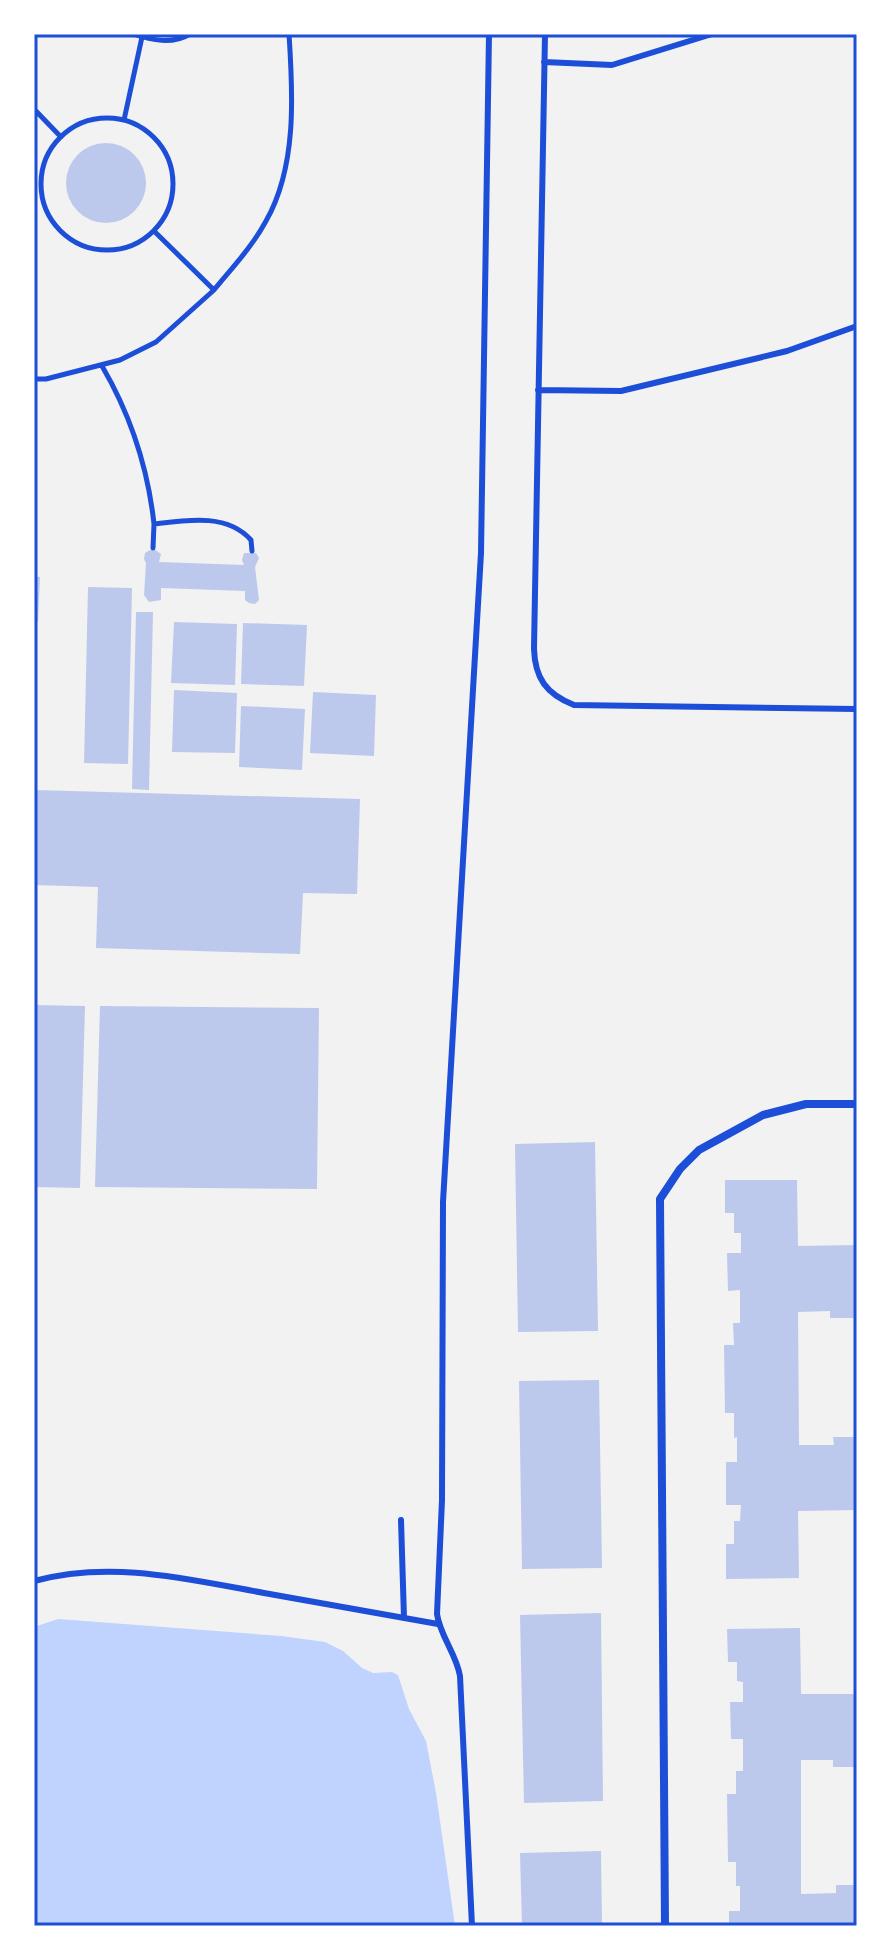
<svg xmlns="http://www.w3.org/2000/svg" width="891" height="1960" font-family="Raleway,sans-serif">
  <rect width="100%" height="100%" fill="#f2f2f2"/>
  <!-- water -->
  <path fill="#bfd3fe" d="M58,1619L281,1636L325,1642L343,1651L362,1668L373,1673L392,1672L398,1675L409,1709L426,1741L436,1793L455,1926H34V1627Z"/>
  <!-- building -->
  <path fill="#bdc9ec" d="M66 183a40 40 0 1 1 80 0a40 40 0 1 1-80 0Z
    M153,548L161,554L159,562L244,565L242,560L244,553H256L259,558L255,567L259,600L255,604L249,603L245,600V591L161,588V600L149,602L144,595L146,563L144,559L145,553Z
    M34,576L40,577L38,622H34Z
    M88,587L132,588L128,764L84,763Z
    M136,612H153L149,790L132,789Z
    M174,622L237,624L235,685L171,683Z
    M243,623L307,625L304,686L241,684Z
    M174,690L237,693L235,753L172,752Z
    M313,692L376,695L374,756L310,753Z
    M241,706L305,709L302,770L239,767Z
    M34,790L360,799L357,894L303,893L300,954L96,948L98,887L34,885Z
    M34,1005L85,1006L80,1188L34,1187Z
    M100,1006L319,1008L317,1189L95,1187Z
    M595,1142L598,1331L518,1332L515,1144Z
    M725,1180H797L798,1246L857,1245V1318H830V1311L798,1312L799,1445H834L833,1437H857V1510L798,1511L799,1578L726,1579V1544H734V1521H740L741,1505H726V1462H737V1437L734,1438V1413H725L724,1345H734L733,1323H740V1290L728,1291L727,1253H741V1233H734V1213H725Z
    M599,1380L602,1568L522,1569L519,1381Z
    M601,1613L603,1801L524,1803L520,1615Z
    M800,1628L801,1694H857V1767H833V1760H801V1894L836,1893V1885H857V1926H729V1911H740V1886H736V1862H728L727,1794H736V1771H743V1739H731L730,1702H743V1682L737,1681V1662H728L727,1629Z
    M601,1851L602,1926H522L520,1853Z"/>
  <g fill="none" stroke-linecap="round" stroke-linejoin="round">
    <!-- path -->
    <path stroke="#1d4ed8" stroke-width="5" d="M133,34C151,40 172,45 190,34
      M34,109L61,137
      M41 184a66 66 0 1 1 132 0a66 66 0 1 1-132 0Z
      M124,120L142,37
      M154,231L214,290C232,268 252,247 266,221C297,167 293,94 289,34
      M102,366C130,414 148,469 154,524C187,520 227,513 251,540L252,551
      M34,379H46L120,360L156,342L214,290
      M153,548L154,524"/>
    <!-- service -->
    <path stroke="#1d4ed8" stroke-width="6" d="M545,34L534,649C535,678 546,694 574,705L857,709
      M544,62L612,65L712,34
      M538,390L621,391L787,351L857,326
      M401,1520L404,1618
      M34,1581C111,1560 187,1579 264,1593C322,1603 380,1614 438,1624
      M472,1926L460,1676C456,1653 440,1636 437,1614L442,1500L443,1202L481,553L489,34"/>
    <!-- minor -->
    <path stroke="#1d4ed8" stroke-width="8" d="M665,1926L660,1199L680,1169L699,1150L763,1115L806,1104H857"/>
  </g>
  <!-- border -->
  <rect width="891" height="1960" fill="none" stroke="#ffffff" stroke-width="72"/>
  <rect x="36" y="36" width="819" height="1888" fill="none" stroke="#1d4ed8" stroke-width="3"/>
</svg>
